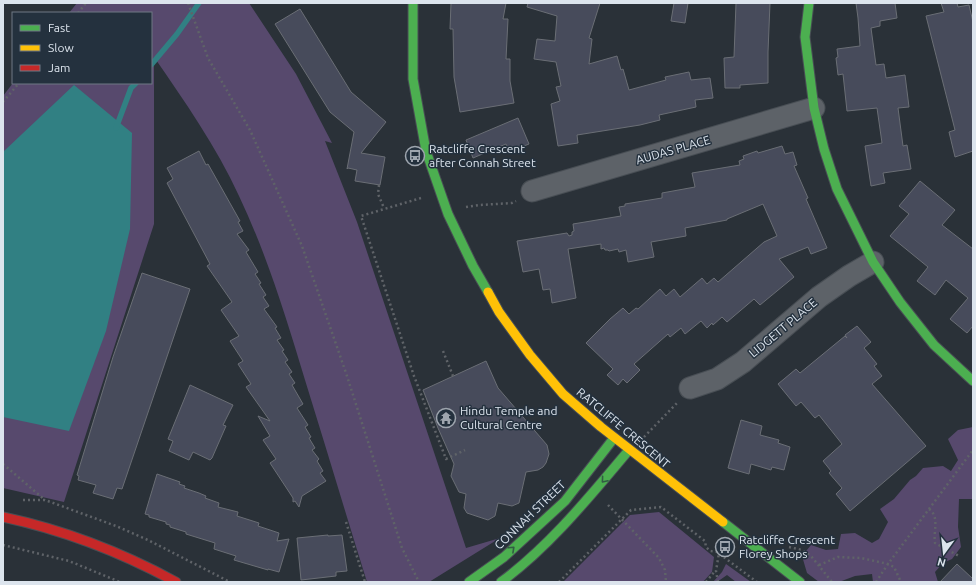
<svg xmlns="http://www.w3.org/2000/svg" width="976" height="585" font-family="Ubuntu,sans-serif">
  <rect width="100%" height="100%" fill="#2a3138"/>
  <!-- green -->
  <path fill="#57496d" d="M77,3H249L296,74L332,143L325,141L357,222L466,548L500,538L429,582H367C346,515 326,447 305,380C286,317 267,255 239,196C216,146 185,102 154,57V224L64,502L3,488V96L13,83H151V13H69Z
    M973,427V499H959L958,527L961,547L952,559L943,563L935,572L938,582H873L872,574L855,576L839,582H819L807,573L802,556L811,545L826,550L838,549L841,534L855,533L872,543L879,539L888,522L880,509L894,499L910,480L916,476L923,468L943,466L951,471L958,460L948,439L958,430Z
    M659,512L714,557L712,572L703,582H563L630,515Z
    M726,564L751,582H736L727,575L717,582H713L722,572Z"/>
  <!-- water -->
  <path fill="#318083" d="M74,85L132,133L130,229L106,331L69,431L3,417V152Z"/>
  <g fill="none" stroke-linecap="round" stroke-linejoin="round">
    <!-- stream -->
    <path stroke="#318083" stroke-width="5.5" d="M151,65L177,34L199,3
      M116,128L131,88L136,83"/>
  </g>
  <!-- building -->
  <path fill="#474b5b" stroke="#6a6e75" d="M451,3H506L503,19H508L506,59H510V81L514,103L460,112L454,77L453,29H450Z
    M528,3H600L589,38L592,39L589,64L617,56L621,70L623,69L629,90L666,80L665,77L689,72L691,80L710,78L713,98L695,100L696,107L659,115L660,120L640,125L577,135L578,143L558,146L551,104L560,101L556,87L561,86L556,62L534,59L537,39L555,41L557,16L527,7Z
    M674,3H688L685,23L671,21Z
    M736,3H770L768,52V83L740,85V88H725L724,58L734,57Z
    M856,3H895L897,18L880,21V26L871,28L876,65L884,64L886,78L905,75L909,107L898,108L903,146L907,145L911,169L883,173L885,183L871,186L865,146L882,143L877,108L847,111L843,74L838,75L836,58L838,57L837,49L860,46L858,18Z
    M941,3H957L958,7L969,5L973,22V151L955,157L949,132L955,130L926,16L944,12Z
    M300,9L351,92L386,122L361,153L385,157L380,185L355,181L357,170L348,168L347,169L354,132L330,112L275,24Z
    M518,118L529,144L509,152L506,144L473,158L466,140Z
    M782,146L785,154L793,152L797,165L794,166L808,198L806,199L827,248L811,254L808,247L779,259L794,277L760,305L754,299L727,322L722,317L713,325L712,323L707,328L701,321L685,334L681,328L670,337L668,334L634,364L640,370L627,383L623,379L618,385L607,375L613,369L586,343L610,319L623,308L629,314L636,308L638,309L660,289L666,296L674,289L680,297L702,278L707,284L714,278L718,282L764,242L777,236L763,204L727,219V220L685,228L686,236L651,242L654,257L628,262L626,250L619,252L618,249L609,251L608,250H605L604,248L601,249V244L568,249L576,298L552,303L550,289L543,290L539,269L523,272L517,241L567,233L569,236L572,235V232L574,231L573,224L621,216L619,207L625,206V204L662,198V193L695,187L692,173L740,165L739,161L744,159L743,156L757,151L758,153Z
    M199,151L206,165L208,164L240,221L238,222L243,231L237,234L249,250L246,252L258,272L255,274L261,283L259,284L266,295L263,297L269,306L264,309L277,327L275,328L281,338L277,340L284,350L282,351L288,360L285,362L292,372L289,374L295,383L292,385L303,404L297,408L308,425L305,427L311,437L309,438L315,448L312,450L319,459L317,461L323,471L320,473L326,481L302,496L299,507L295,501L293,502V498L270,463L276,459L263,440L270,436L258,416L270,421L246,387L251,384L238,364L243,361L230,341L239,336L221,310L232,302L207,266L210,264L167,183L173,179L167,168Z
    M920,181L955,210L942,225L973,249V326L967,333L950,319L968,298L946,280L935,295L917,281L928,267L890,236L909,214L899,206Z
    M142,273L190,289L122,489L117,488L113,499L93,493L96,485L78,480L79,476L77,475L113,357Z
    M857,326L871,342L864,348L877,364L874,366L882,376L872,384L926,446L850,511L836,494L842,488L829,473L831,471L823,461L842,444L819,415L815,418L801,402L796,406L778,384L796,369L800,373L845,336L847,338L845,335Z
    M486,361L498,388L547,445L549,454L546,463L543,467L538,470L526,472L519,503L512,506L498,503L495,516L488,520L467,513L464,508L466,494L459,492L451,476L454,464L438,428L423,390Z
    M190,385L233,405L223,425L226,426L212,458L210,460L193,452L189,460L169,451L173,441L168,439Z
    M741,420L762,426L760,435L779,440L778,443L790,447L784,470L772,467L771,470L751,464L749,474L728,468Z
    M157,474L180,482L179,484L185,486L184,488L199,493L206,496L205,498L219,503L218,507L238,512L237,516L259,523L258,526L279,533L277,541L289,539L279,572L268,569V570L234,560L236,556L214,549L215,543L186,534V532L170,527V525L166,524V522L149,517V515L145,514Z
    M328,535V536L342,535L347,571L336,572V576L301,580L297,538Z
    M957,564L973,579V582H940Z"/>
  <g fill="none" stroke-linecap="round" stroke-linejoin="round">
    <defs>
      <path id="street" d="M532,191L814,108
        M690,388L717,379L743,362L819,297L849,276L873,262"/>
      <path id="fast" d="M413,3V79L426,151L448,214L473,266L488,292
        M809,3L805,37L814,108L824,149L837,189L873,262L900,302L934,345L973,381
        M723,522L800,582
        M469,582L504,557L565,501L614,438
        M501,582C550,546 590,496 629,450"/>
      <path id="slow" d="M488,292L499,312L530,355L563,394L601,427L723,522"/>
      <path id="jam" d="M3,517C64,530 121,552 176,582"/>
    </defs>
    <!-- street casing -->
    <use href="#street" stroke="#484e54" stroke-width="23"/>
    <!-- fast casing -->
    <use href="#fast" stroke="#484e54" stroke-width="11"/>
    <!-- slow casing -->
    <use href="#slow" stroke="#484e54" stroke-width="11"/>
    <!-- jam casing -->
    <use href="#jam" stroke="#484e54" stroke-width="11"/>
    <!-- path -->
    <path stroke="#5f6368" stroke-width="2.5" stroke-dasharray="2 3" stroke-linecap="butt" d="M188,3L208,58L250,130L302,246L346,373L402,548L419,582
      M78,13L86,3
      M3,102L19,83
      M379,185L378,194L384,208
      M421,198L361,216L414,376L446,459L465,450
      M466,207L480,205L512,203L516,201
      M443,351L453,376
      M644,437L678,402
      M3,464L45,500
      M23,500H45L116,526L148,540L230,582
      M608,505L659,558L665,570L666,582
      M929,509C940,517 933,531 935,543L959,556
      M346,522L365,582
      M3,545L69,561L120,582
      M789,547L802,550L811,556L832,582
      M819,565L838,557L861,558L888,564L894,567L901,582
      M559,582L631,510L661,507L705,541L706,547L710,551L717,552L757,582
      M706,582L715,571
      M718,582L716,571L719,553
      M876,582L888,564L973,450"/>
    <!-- street -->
    <use href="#street" stroke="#5d6268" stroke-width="21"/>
    <!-- fast -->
    <use href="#fast" stroke="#4caf50" stroke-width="9"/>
    <!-- slow -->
    <use href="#slow" stroke="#ffc107" stroke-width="9"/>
    <!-- jam -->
    <use href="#jam" stroke="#c62828" stroke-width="9"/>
  </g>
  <!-- one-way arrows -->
  <defs><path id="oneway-chevron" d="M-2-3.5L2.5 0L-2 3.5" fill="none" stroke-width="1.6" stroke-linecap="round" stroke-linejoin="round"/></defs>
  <g stroke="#325d44">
    <use href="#oneway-chevron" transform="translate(604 480) rotate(130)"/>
    <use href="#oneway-chevron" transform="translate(512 549) rotate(-43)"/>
  </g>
  <!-- icons -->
  <defs>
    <symbol id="bus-ring" viewBox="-11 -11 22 22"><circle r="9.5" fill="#24313e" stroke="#9ea5ae" stroke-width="1.5"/><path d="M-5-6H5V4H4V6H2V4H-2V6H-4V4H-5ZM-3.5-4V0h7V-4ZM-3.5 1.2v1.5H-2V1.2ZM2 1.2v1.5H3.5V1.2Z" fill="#9ea5ae"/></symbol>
    <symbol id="temple-ring" viewBox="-11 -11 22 22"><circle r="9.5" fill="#24313e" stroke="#9ea5ae" stroke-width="1.5"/><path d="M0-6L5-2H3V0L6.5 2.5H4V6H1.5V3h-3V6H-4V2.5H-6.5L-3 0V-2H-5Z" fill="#9ea5ae"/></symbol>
  </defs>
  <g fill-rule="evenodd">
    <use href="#bus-ring" x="404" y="145" width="22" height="22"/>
    <use href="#temple-ring" x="435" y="407" width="22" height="22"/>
    <use href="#bus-ring" x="714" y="536" width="22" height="22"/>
  </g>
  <g text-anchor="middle" stroke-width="3" stroke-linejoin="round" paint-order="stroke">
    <!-- poi labels -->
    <g font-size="12" fill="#dce4ed" stroke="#24313e" text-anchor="start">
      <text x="429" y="153">Ratcliffe Crescent<tspan x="429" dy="14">after Connah Street</tspan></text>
      <text x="460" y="415">Hindu Temple and<tspan x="460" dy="14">Cultural Centre</tspan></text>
      <text x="739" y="544">Ratcliffe Crescent<tspan x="739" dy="14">Florey Shops</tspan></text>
    </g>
    <!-- street labels -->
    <g font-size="12" fill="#dce4ed" stroke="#24313e">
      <text transform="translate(673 150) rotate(-16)" y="4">AUDAS PLACE</text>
      <text transform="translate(783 328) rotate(-40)" y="4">LIDGETT PLACE</text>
      <text transform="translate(623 428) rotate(40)" y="4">RATCLIFFE CRESCENT</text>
      <text transform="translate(530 515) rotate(-44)" y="4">CONNAH STREET</text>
    </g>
  </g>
  <!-- border -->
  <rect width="976" height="585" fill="none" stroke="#dce4ed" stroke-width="8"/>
  <!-- legend -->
  <rect x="12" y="12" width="140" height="72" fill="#24313e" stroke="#6e7984"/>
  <rect x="20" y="25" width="20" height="6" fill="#4caf50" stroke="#6e7984"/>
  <text x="48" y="32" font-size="12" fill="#dce4ed">Fast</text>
  <rect x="20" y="45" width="20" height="6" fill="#ffc107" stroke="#6e7984"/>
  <text x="48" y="52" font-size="12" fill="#dce4ed">Slow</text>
  <rect x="20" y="65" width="20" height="6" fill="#c62828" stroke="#6e7984"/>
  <text x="48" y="72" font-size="12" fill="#dce4ed">Jam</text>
  <!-- north arrow -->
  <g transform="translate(944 553) rotate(195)" stroke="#24313e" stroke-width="3" paint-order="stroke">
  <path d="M0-3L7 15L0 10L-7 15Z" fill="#dce4ed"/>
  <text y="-6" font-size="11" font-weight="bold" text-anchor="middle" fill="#dce4ed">N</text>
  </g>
</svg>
